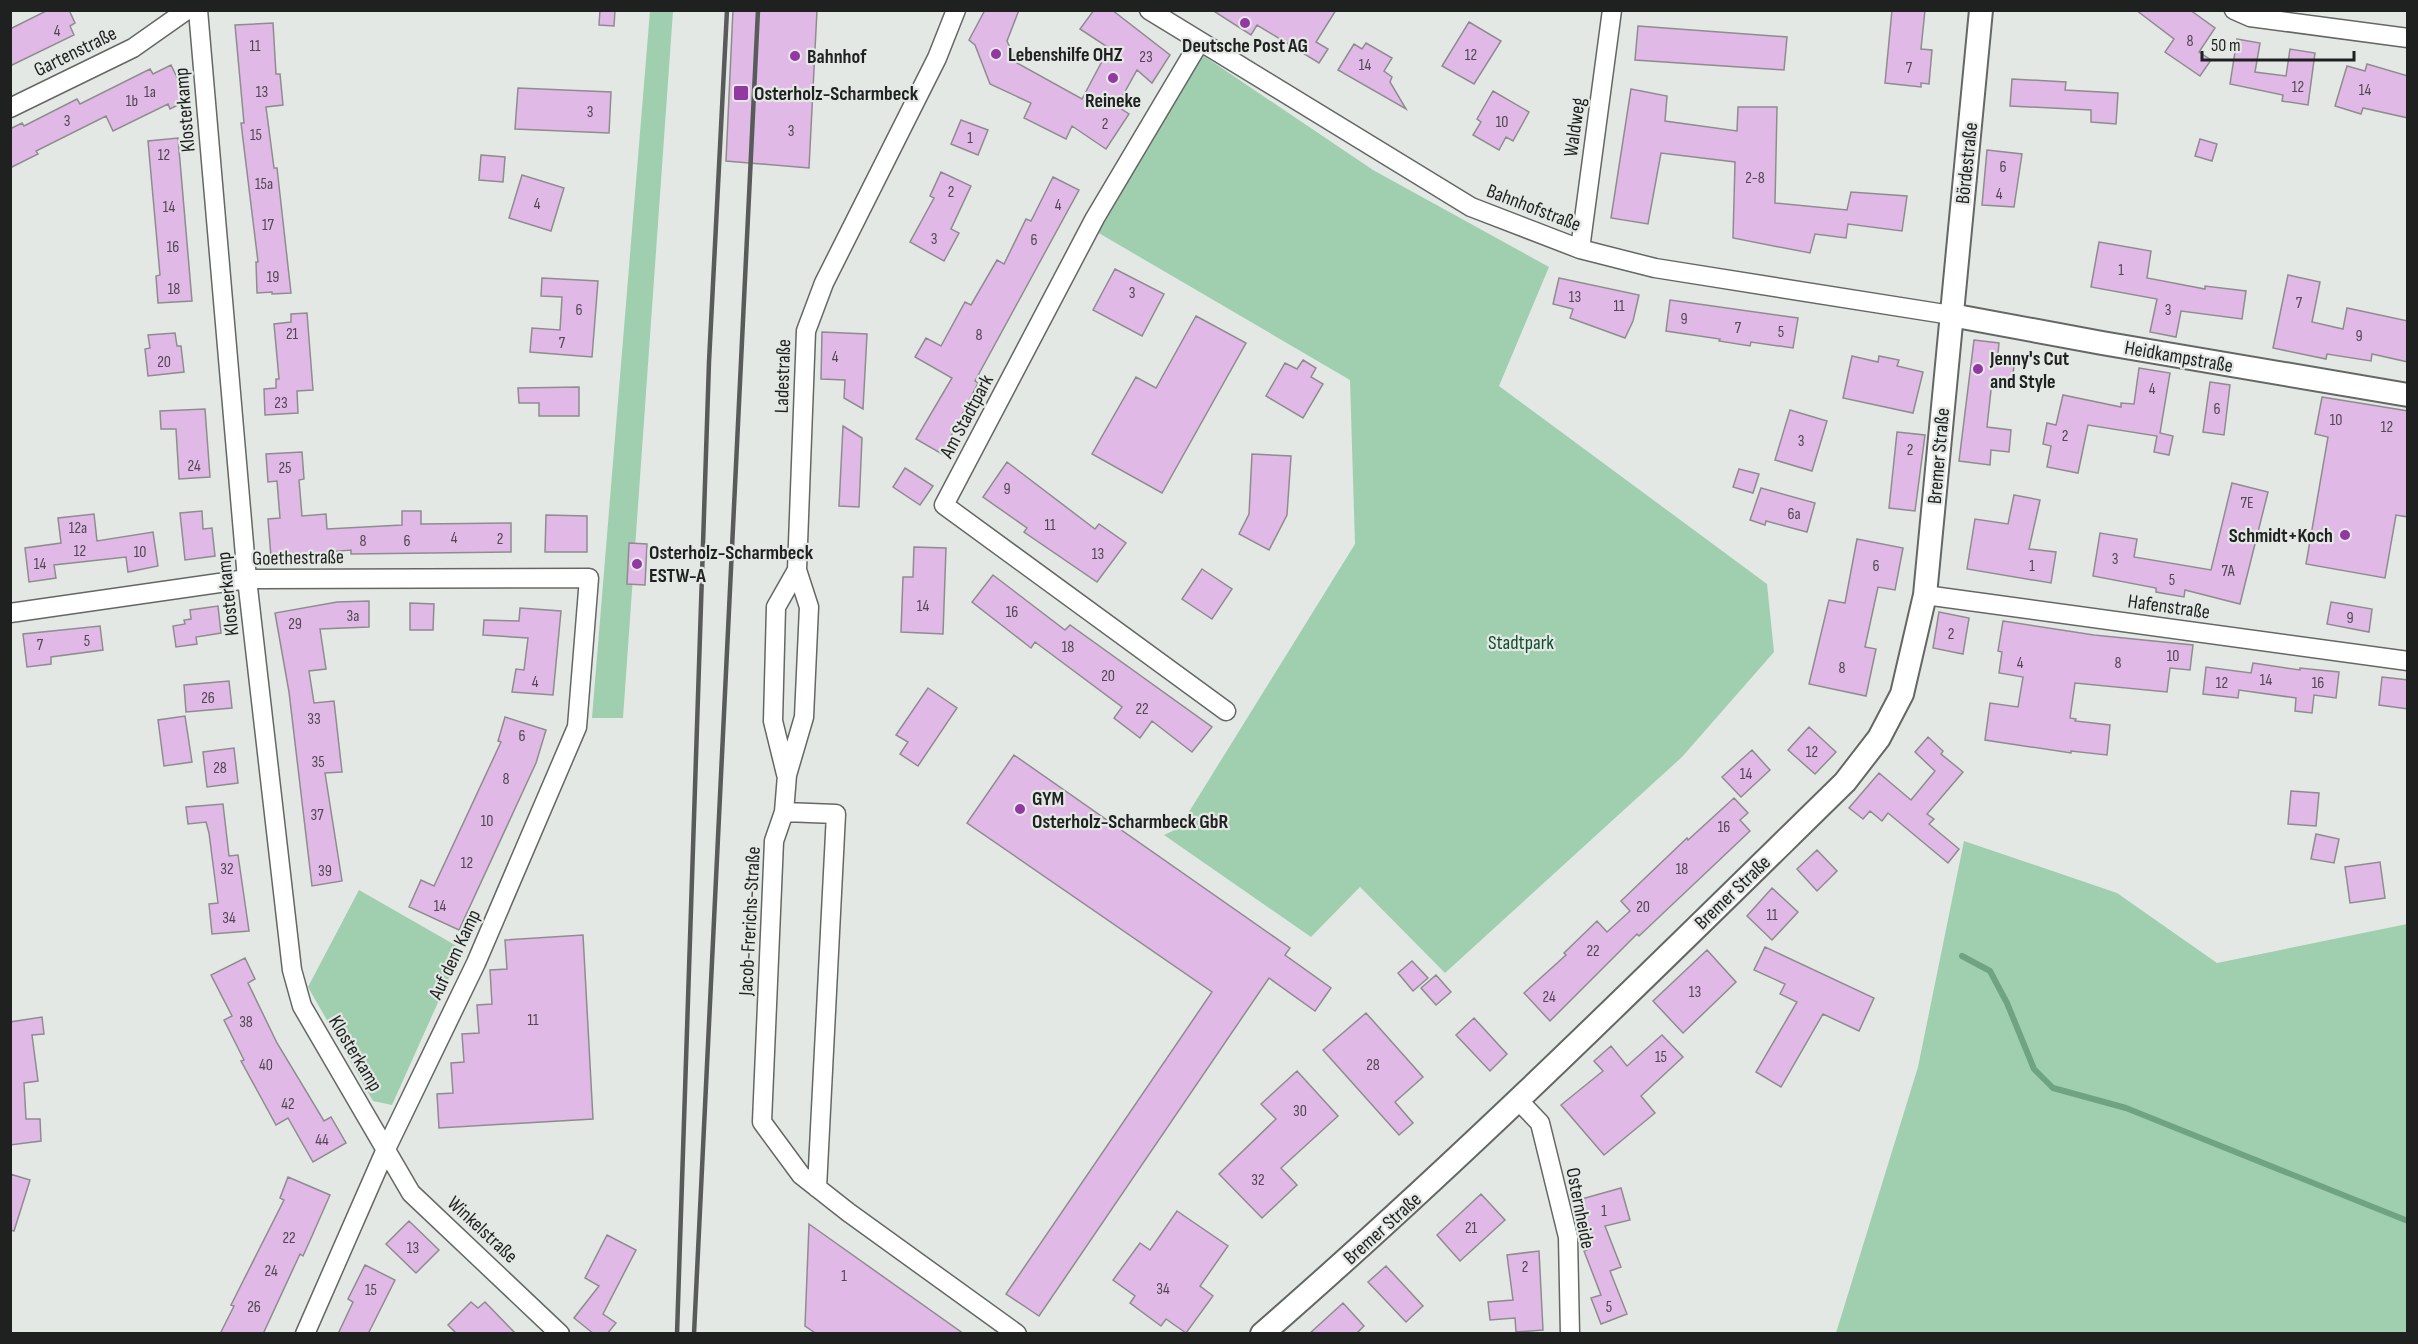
<svg xmlns="http://www.w3.org/2000/svg" width="2418" height="1344" font-family="'Sofia Sans Condensed',sans-serif">
  <rect width="100%" height="100%" fill="#e3e8e4"/>
  <!-- green -->
  <path fill="#9fcfaf" d="M650,11H673L623,718H592Z
    M1201,54L1373,170L1549,267L1499,386L1767,584L1774,652L1682,757L1445,973L1360,887L1311,937L1164,835L1179,828L1355,544L1350,380L1097,232Z
    M1964,841L2117,893L2217,963L2407,924V1333H1836L1918,1067Z
    M359,890L462,949L392,1105L373,1101L308,987Z"/>
  <g fill="none" stroke-linecap="round" stroke-linejoin="round">
    <!-- stream -->
    <path stroke="#6fa382" stroke-width="6" d="M1962,956L1990,971L2007,1003L2034,1069L2053,1088L2126,1108L2408,1221"/>
  </g>
  <!-- building -->
  <path fill="#e1b9e6" stroke="#8f8c90" stroke-width="1.5" d="M48,10H69L75,23L70,26L74,35L10,66V29Z
    M600,10H615L614,26L599,25Z
    M733,10H817L809,168L726,161Z
    M985,10H1019L1007,41L1017,63L1082,99L1109,48L1080,29L1094,10H1112L1170,55L1152,83L1137,70L1117,106L1129,114L1106,149L1072,126L1066,139L1024,118L1031,103L990,84L975,45L969,40Z
    M1212,10H1336L1316,42L1328,49L1319,63L1257,25L1251,35Z
    M1892,10H1925L1921,49L1932,50L1929,84L1921,83V87L1885,83Z
    M2136,10H2190L2215,28L2199,52L2211,60L2200,76L2165,52L2174,39Z
    M1469,22L1501,41L1474,84L1442,66Z
    M273,23L276,74H280L283,105L266,107L274,168H277L291,293L272,294V292L257,293L256,262H258L241,123H244L235,25Z
    M1638,26L1787,37L1784,70L1635,60Z
    M2237,39L2260,43L2255,72L2286,76L2290,49L2315,53L2308,105L2282,101L2283,95L2230,84Z
    M1366,43L1392,58L1384,71L1392,77L1390,82L1406,109L1338,70L1354,44L1362,49Z
    M2367,64L2408,76V118L2363,108L2361,114L2335,106L2347,66L2365,71Z
    M171,65L188,100L170,109L168,104L113,131L106,116L36,151L38,154L10,168V129L22,123L24,126L77,99L80,104L150,69L153,74Z
    M2012,79L2066,82L2065,90L2118,93L2116,124L2091,122V110L2010,106Z
    M518,88L611,92L609,133L515,129Z
    M1631,89L1667,96L1665,121L1737,131L1738,107H1777L1775,203L1847,210L1851,192L1907,196L1902,231L1848,224L1846,238L1815,234L1810,253L1733,238L1735,162L1661,153L1648,224L1611,218Z
    M1493,91L1529,112L1513,141L1506,137L1499,150L1473,135L1481,122L1477,119Z
    M961,120L988,130L978,155L951,144Z
    M178,138L192,301L158,303L156,276L160,275L148,141Z
    M2200,139L2217,144L2212,161L2195,156Z
    M1987,150L2022,154L2014,207L1982,205Z
    M481,155L505,157L503,182L479,180Z
    M941,172L971,186L951,229L959,233L944,261L910,242L934,198L930,196Z
    M522,175L564,188L551,231L509,218Z
    M1053,177L1079,190L975,381L978,383L942,454L916,439L952,378L915,357L926,338L941,346L965,302L971,305L997,260L1004,264L1026,219L1031,221Z
    M2099,242L2151,251L2147,278L2205,289V286L2246,291L2242,319L2181,311L2176,337L2150,332L2157,299L2091,287Z
    M1115,269L1164,294L1142,336L1093,310Z
    M2288,275L2320,282L2312,322L2343,329L2347,308L2408,321V362L2372,354L2371,361L2327,354L2326,359L2273,348Z
    M542,278L598,281L592,357L530,352L532,328L560,330L562,297L541,296Z
    M1559,278L1639,295L1633,321L1625,338L1570,318L1573,309L1553,304Z
    M1670,300L1798,318L1793,348L1751,342L1750,346L1719,341L1720,339L1666,331Z
    M307,313L313,390L297,391L298,413L265,415L264,389L276,388V379H279L274,324L291,322V314Z
    M1196,316L1246,343L1162,493L1092,454L1136,377L1156,388Z
    M822,332L867,334L863,409L844,398L845,380L821,379Z
    M175,333L177,346H181L184,372L148,376L145,349L150,348L148,335Z
    M1974,340L1999,343L1997,364L2014,366L2012,383L1992,381L1987,427L2011,430L2009,452L1991,450L1990,465L1959,461Z
    M1852,356L1878,362L1879,356L1899,360L1897,366L1923,372L1913,413L1843,398Z
    M1303,360L1316,368L1311,377L1323,384L1303,418L1266,396L1285,363L1297,369Z
    M2139,368L2170,373L2160,433L2173,436L2169,455L2154,452L2157,436L2088,425L2078,473L2047,467L2051,446L2043,444L2047,423L2056,425L2063,395L2121,407V403L2134,404Z
    M2210,382L2230,385L2224,435L2203,432Z
    M579,387V416H539V403H519L518,388Z
    M2322,397L2408,411V517L2396,515L2385,578L2306,564L2328,437L2315,434Z
    M205,409L210,477L179,479L176,429H161L160,411Z
    M1790,410L1827,421L1812,471L1775,460Z
    M843,426L862,438L859,507L839,506Z
    M1897,432L1925,435L1915,511L1889,508Z
    M302,452L304,479L299,480L302,516L326,514L327,529L402,525V511H421V524L511,523V552L351,554V550L271,557L268,519L280,518L277,481L268,482L266,454Z
    M1252,454L1291,456L1287,515L1269,550L1239,534L1249,514Z
    M1007,462L1095,529L1099,524L1126,543L1097,582L1024,532L1027,528L983,497Z
    M905,468L933,486L920,505L893,487Z
    M1739,469L1759,474L1753,493L1733,487Z
    M2232,483L2268,492L2240,604L2185,590L2184,597L2156,592V588L2093,576L2100,533L2137,539L2134,557L2211,570Z
    M1761,488L1815,503L1807,532L1766,521L1765,525L1750,520Z
    M2014,495L2040,500L2029,549L2056,552L2051,583L1967,569L1975,519L2008,524Z
    M202,511L203,529L212,528L215,556L185,560L180,513Z
    M94,514L97,541L153,532L158,566L128,572L126,557L54,565L56,578L29,582L25,548L61,543L58,518Z
    M546,515L587,516V552H545Z
    M1857,539L1903,548L1895,590L1878,587L1865,647L1876,649L1866,696L1809,684L1829,600L1845,603Z
    M629,543L647,544L645,585L627,584Z
    M914,547L946,548L943,634L901,632L903,577H913Z
    M1202,569L1232,589L1212,619L1182,599Z
    M993,575L1065,630L1070,625L1212,727L1192,752L1152,721L1140,738L1114,718L1122,707L1035,642L1031,648L972,602Z
    M369,601V627L320,629L326,669L309,671L314,703L334,701L342,772L325,773L342,881L312,886L289,692L275,613L337,602Z
    M2331,602L2372,609L2369,632L2327,624Z
    M410,603L434,604L433,630H410Z
    M218,606L221,633L196,637L197,644L176,647L173,626L185,624L184,620L191,619L190,610Z
    M520,608L561,611L553,695L512,692L516,669L524,670L528,638L483,635L484,620L519,621Z
    M1939,612L1969,618L1963,654L1933,648Z
    M2003,621L2094,635L2193,645L2190,670L2170,668L2167,692L2075,683L2070,718L2076,719L2075,721L2110,725L2107,755L2071,751V753L1985,740L1990,703L2018,707L2023,677L1999,673L2002,652L1998,651Z
    M100,626L103,650L51,657V664L27,667L23,634Z
    M2253,663L2300,670V668L2339,672L2336,698L2314,695L2312,713L2295,711L2296,698L2239,690L2238,698L2203,694L2206,667L2251,673Z
    M2382,677L2408,680V709L2379,705Z
    M229,681L232,708L186,712L184,685Z
    M928,688L957,708L918,766L900,754L908,742L896,735Z
    M185,716L192,762L164,766L158,720Z
    M505,717L546,730L536,763L459,930L409,907L421,880L434,886L501,742L498,741Z
    M1809,727L1836,752L1815,774L1788,750Z
    M1928,737L1943,751L1941,754L1963,772L1927,814L1934,819L1929,824L1959,849L1948,863L1888,813L1882,821L1870,811L1863,819L1849,808L1879,773L1911,800L1935,771L1915,752Z
    M234,748L238,783L207,787L203,752Z
    M1752,750L1770,770L1741,797L1722,777Z
    M1014,755L1290,948L1285,955L1331,988L1315,1011L1269,978L1039,1316L1006,1294L1212,992L967,823Z
    M2291,791L2319,793L2316,826L2288,824Z
    M1734,798L1748,813L1740,820L1750,831L1639,936L1637,934L1550,1021L1524,993L1566,955L1564,953L1597,921L1607,932L1630,911L1621,901L1687,838L1688,840Z
    M223,804L229,856L238,855L249,931L212,934L209,904L218,903L209,833L206,822L188,824L186,807Z
    M2316,834L2339,839L2334,863L2311,859Z
    M1817,850L1837,871L1817,891L1797,869Z
    M2380,862L2385,898L2350,903L2345,867Z
    M1772,888L1798,912L1772,940L1747,916Z
    M583,935L593,1119L439,1128L437,1094L453,1093L451,1063L464,1062L462,1034L479,1033L477,1005L492,1004L490,970L507,969L505,940Z
    M1765,947L1874,998L1859,1031L1823,1014L1781,1087L1756,1072L1797,1002L1780,994L1785,984L1754,970Z
    M1707,950L1736,982L1683,1033L1653,1001Z
    M245,958L255,979L248,983L277,1043L324,1121L331,1117L346,1143L313,1162L288,1118L276,1125L241,1061L244,1060L224,1020L232,1016L211,975Z
    M1412,961L1428,978L1413,991L1398,973Z
    M1436,975L1451,992L1436,1005L1421,988Z
    M1366,1013L1423,1077L1395,1102L1413,1123L1399,1135L1323,1050Z
    M42,1017L44,1034L32,1035L38,1081L24,1083L26,1119H40L41,1141L10,1145V1022Z
    M1474,1018L1507,1054L1490,1071L1456,1035Z
    M1662,1035L1683,1057L1641,1096L1655,1113L1604,1155L1561,1105L1603,1071L1594,1061L1611,1046L1627,1066Z
    M1297,1071L1338,1116L1281,1168L1297,1185L1262,1218L1219,1174L1276,1119L1261,1104Z
    M10,1174L30,1180L14,1231L10,1230Z
    M288,1177L330,1195L312,1236L303,1256L300,1254L263,1334H220L234,1306L231,1305L284,1200L280,1198Z
    M1621,1188L1630,1220L1605,1226L1621,1267L1610,1271L1627,1314L1601,1324L1591,1298L1601,1295L1584,1251L1591,1248L1578,1200Z
    M1481,1194L1505,1220L1460,1261L1437,1235Z
    M1177,1211L1228,1246L1200,1286L1213,1296L1186,1333L1166,1319L1161,1326L1130,1303L1135,1296L1113,1280L1140,1243L1150,1250Z
    M409,1221L439,1250L416,1273L386,1244Z
    M809,1224L964,1334H817L805,1326Z
    M607,1235L636,1250L603,1314L616,1323L607,1334H594L574,1318L599,1286L585,1278Z
    M1539,1251L1543,1330L1516,1332L1515,1318L1490,1320L1488,1302L1513,1300L1507,1255Z
    M365,1265L395,1280L368,1334H338L353,1302L348,1299Z
    M1386,1266L1423,1306L1406,1322L1368,1282Z
    M471,1302L478,1308L485,1302L516,1334H457L448,1325Z
    M1343,1303L1364,1326L1356,1334H1309Z"/>
  <g fill="none" stroke-linecap="round" stroke-linejoin="round">
    <defs>
      <path id="minor" d="M198,10L247,579L292,970L302,1006L411,1193L560,1334
        M956,10L937,58L824,283L806,331L797,570L809,607L804,717L787,775L784,812L774,841L762,1122L801,1175L848,1212L1017,1334
        M1149,10L1471,207L1580,249L1655,268L1951,315
        M2234,10L2250,17L2408,38
        M1199,43L1095,218L944,505L1226,711
        M10,108L133,48L187,10
        M1580,249L1612,10
        M1925,595L2408,661
        M10,613L247,579L589,578L577,727L476,963L386,1149L305,1334
        M786,774L773,721L776,607L797,570
        M784,812L836,814L817,1188
        M1519,1101L1540,1123L1568,1237L1570,1334"/>
      <path id="tertiary" d="M1951,315L2102,343L2408,395
        M1262,1334C1464,1158 1654,969 1845,782L1879,738L1902,694L1925,595L1981,10"/>
    </defs>
    <!-- minor casing -->
    <use href="#minor" stroke="#646865" stroke-width="21"/>
    <!-- tertiary casing -->
    <use href="#tertiary" stroke="#646865" stroke-width="26"/>
    <!-- minor -->
    <use href="#minor" stroke="#fff" stroke-width="18"/>
    <!-- tertiary -->
    <use href="#tertiary" stroke="#fff" stroke-width="22"/>
    <!-- rail -->
    <path stroke="#585b59" stroke-width="4.5" d="M677,1334L709,362L727,10
      M694,1334L758,10"/>
  </g>
  <!-- markers -->
  <g fill="#9337a2" stroke="#e3e8e4" stroke-width="2">
    <circle cx="1245" cy="23" r="6"/>
    <circle cx="996" cy="54" r="6"/>
    <circle cx="795" cy="56" r="6"/>
    <circle cx="1113" cy="78" r="6"/>
    <rect x="733" y="85" width="16" height="16" rx="3"/>
    <circle cx="1978" cy="369" r="6"/>
    <circle cx="2345" cy="535" r="6"/>
    <circle cx="637" cy="564" r="6"/>
    <circle cx="1020" cy="809" r="6"/>
  </g>
  <g text-anchor="middle" stroke-width="4.5" stroke-linejoin="round" paint-order="stroke">
    <!-- number labels -->
    <g font-size="16" fill="#504752">
      <text x="57" y="36">4</text>
      <text x="2190" y="46">8</text>
      <text x="255" y="51">11</text>
      <text x="1471" y="60">12</text>
      <text x="1146" y="62">23</text>
      <text x="1365" y="70">14</text>
      <text x="1909" y="73">7</text>
      <text x="2298" y="92">12</text>
      <text x="2365" y="95">14</text>
      <text x="150" y="97">1a</text>
      <text x="262" y="97">13</text>
      <text x="132" y="106">1b</text>
      <text x="590" y="117">3</text>
      <text x="67" y="126">3</text>
      <text x="1502" y="127">10</text>
      <text x="1105" y="129">2</text>
      <text x="791" y="136">3</text>
      <text x="256" y="140">15</text>
      <text x="970" y="143">1</text>
      <text x="164" y="160">12</text>
      <text x="2003" y="172">6</text>
      <text x="1755" y="183">2-8</text>
      <text x="264" y="189">15a</text>
      <text x="951" y="197">2</text>
      <text x="1999" y="199">4</text>
      <text x="537" y="209">4</text>
      <text x="1058" y="210">4</text>
      <text x="169" y="212">14</text>
      <text x="268" y="230">17</text>
      <text x="934" y="244">3</text>
      <text x="1034" y="245">6</text>
      <text x="173" y="252">16</text>
      <text x="2121" y="275">1</text>
      <text x="273" y="282">19</text>
      <text x="174" y="294">18</text>
      <text x="1132" y="298">3</text>
      <text x="1575" y="302">13</text>
      <text x="2299" y="308">7</text>
      <text x="1619" y="311">11</text>
      <text x="579" y="315">6</text>
      <text x="2168" y="315">3</text>
      <text x="1684" y="324">9</text>
      <text x="1738" y="333">7</text>
      <text x="1781" y="337">5</text>
      <text x="292" y="339">21</text>
      <text x="979" y="340">8</text>
      <text x="2359" y="341">9</text>
      <text x="562" y="348">7</text>
      <text x="835" y="362">4</text>
      <text x="164" y="367">20</text>
      <text x="2152" y="394">4</text>
      <text x="281" y="408">23</text>
      <text x="2217" y="414">6</text>
      <text x="2336" y="425">10</text>
      <text x="2387" y="432">12</text>
      <text x="2065" y="441">2</text>
      <text x="1801" y="446">3</text>
      <text x="1910" y="455">2</text>
      <text x="194" y="471">24</text>
      <text x="285" y="473">25</text>
      <text x="1007" y="494">9</text>
      <text x="2247" y="508">7E</text>
      <text x="1794" y="519">6a</text>
      <text x="1050" y="530">11</text>
      <text x="78" y="533">12a</text>
      <text x="454" y="543">4</text>
      <text x="500" y="544">2</text>
      <text x="363" y="546">8</text>
      <text x="407" y="546">6</text>
      <text x="80" y="556">12</text>
      <text x="140" y="557">10</text>
      <text x="1098" y="559">13</text>
      <text x="2115" y="564">3</text>
      <text x="40" y="569">14</text>
      <text x="1876" y="571">6</text>
      <text x="2032" y="571">1</text>
      <text x="2228" y="576">7A</text>
      <text x="2172" y="585">5</text>
      <text x="923" y="611">14</text>
      <text x="1012" y="617">16</text>
      <text x="353" y="621">3a</text>
      <text x="2350" y="623">9</text>
      <text x="295" y="629">29</text>
      <text x="1951" y="639">2</text>
      <text x="87" y="646">5</text>
      <text x="40" y="650">7</text>
      <text x="1068" y="652">18</text>
      <text x="2173" y="661">10</text>
      <text x="2020" y="668">4</text>
      <text x="2118" y="668">8</text>
      <text x="1842" y="673">8</text>
      <text x="1108" y="681">20</text>
      <text x="2266" y="685">14</text>
      <text x="535" y="687">4</text>
      <text x="2222" y="688">12</text>
      <text x="2318" y="688">16</text>
      <text x="208" y="703">26</text>
      <text x="1142" y="714">22</text>
      <text x="314" y="724">33</text>
      <text x="522" y="741">6</text>
      <text x="1812" y="757">12</text>
      <text x="318" y="767">35</text>
      <text x="220" y="773">28</text>
      <text x="1746" y="779">14</text>
      <text x="506" y="784">8</text>
      <text x="317" y="820">37</text>
      <text x="487" y="826">10</text>
      <text x="1724" y="832">16</text>
      <text x="467" y="868">12</text>
      <text x="227" y="874">32</text>
      <text x="1682" y="874">18</text>
      <text x="325" y="876">39</text>
      <text x="440" y="911">14</text>
      <text x="1643" y="912">20</text>
      <text x="1772" y="920">11</text>
      <text x="229" y="923">34</text>
      <text x="1593" y="956">22</text>
      <text x="1695" y="997">13</text>
      <text x="1549" y="1002">24</text>
      <text x="533" y="1025">11</text>
      <text x="246" y="1027">38</text>
      <text x="1661" y="1062">15</text>
      <text x="266" y="1070">40</text>
      <text x="1373" y="1070">28</text>
      <text x="288" y="1109">42</text>
      <text x="1300" y="1116">30</text>
      <text x="322" y="1145">44</text>
      <text x="1258" y="1185">32</text>
      <text x="1604" y="1216">1</text>
      <text x="1471" y="1233">21</text>
      <text x="289" y="1243">22</text>
      <text x="413" y="1253">13</text>
      <text x="1525" y="1272">2</text>
      <text x="271" y="1276">24</text>
      <text x="844" y="1281">1</text>
      <text x="1163" y="1294">34</text>
      <text x="371" y="1295">15</text>
      <text x="254" y="1312">26</text>
      <text x="1609" y="1312">5</text>
    </g>
    <!-- poi labels -->
    <g font-size="20" font-weight="bold" fill="#1f2120" stroke="#e3e8e4" text-anchor="start">
      <text x="1245" y="52" text-anchor="middle">Deutsche Post AG</text>
      <text x="1008" y="61">Lebenshilfe OHZ</text>
      <text x="807" y="63">Bahnhof</text>
      <text x="754" y="100">Osterholz-Scharmbeck</text>
      <text x="1113" y="107" text-anchor="middle">Reineke</text>
      <text x="1990" y="365">Jenny's Cut<tspan x="1990" dy="23">and Style</tspan></text>
      <text x="2333" y="542" text-anchor="end">Schmidt+Koch</text>
      <text x="649" y="559">Osterholz-Scharmbeck<tspan x="649" dy="23">ESTW-A</tspan></text>
      <text x="1032" y="805">GYM<tspan x="1032" dy="23">Osterholz-Scharmbeck GbR</tspan></text>
    </g>
    <!-- street labels -->
    <g font-size="20" fill="#1f2120" stroke="#e3e8e4">
      <text transform="translate(75 51) rotate(-26)" y="7">Gartenstraße</text>
      <text transform="translate(184 110) rotate(-95)" y="7">Klosterkamp</text>
      <text transform="translate(1574 127) rotate(-82)" y="7">Waldweg</text>
      <text transform="translate(1966 163) rotate(-84)" y="7">Bördestraße</text>
      <text transform="translate(1534 207) rotate(21)" y="7">Bahnhofstraße</text>
      <text transform="translate(2179 356) rotate(10)" y="7">Heidkampstraße</text>
      <text transform="translate(782 376) rotate(-88)" y="7">Ladestraße</text>
      <text transform="translate(966 416) rotate(-62)" y="7">Am Stadtpark</text>
      <text transform="translate(1938 456) rotate(-85)" y="7">Bremer Straße</text>
      <text transform="translate(298 557) rotate(-1)" y="7">Goethestraße</text>
      <text transform="translate(227 594) rotate(-96)" y="7">Klosterkamp</text>
      <text transform="translate(2169 606) rotate(8)" y="7">Hafenstraße</text>
      <text transform="translate(1732 892) rotate(-44)" y="7">Bremer Straße</text>
      <text transform="translate(749 921) rotate(-87)" y="7">Jacob-Frerichs-Straße</text>
      <text transform="translate(454 954) rotate(-65)" y="7">Auf dem Kamp</text>
      <text transform="translate(356 1053) rotate(59)" y="7">Klosterkamp</text>
      <text transform="translate(1581 1208) rotate(79)" y="7">Osternheide</text>
      <text transform="translate(1382 1228) rotate(-42)" y="7">Bremer Straße</text>
      <text transform="translate(483 1229) rotate(43)" y="7">Winkelstraße</text>
    </g>
    <!-- park labels -->
    <g font-size="20" fill="#0f4f2e" stroke="#e3e8e4">
      <text x="1521" y="649">Stadtpark</text>
    </g>
  </g>
  <!-- border -->
  <rect width="2418" height="1344" fill="none" stroke="#1f2120" stroke-width="24"/>
  <!-- scale -->
  <path d="M2202 51v9h152v-9" fill="none" stroke="#1f2120" stroke-width="3"/>
  <text x="2211" y="51" font-size="18" fill="#1f2120" stroke="#e3e8e4" stroke-width="4.5" paint-order="stroke">50 m</text>
</svg>
